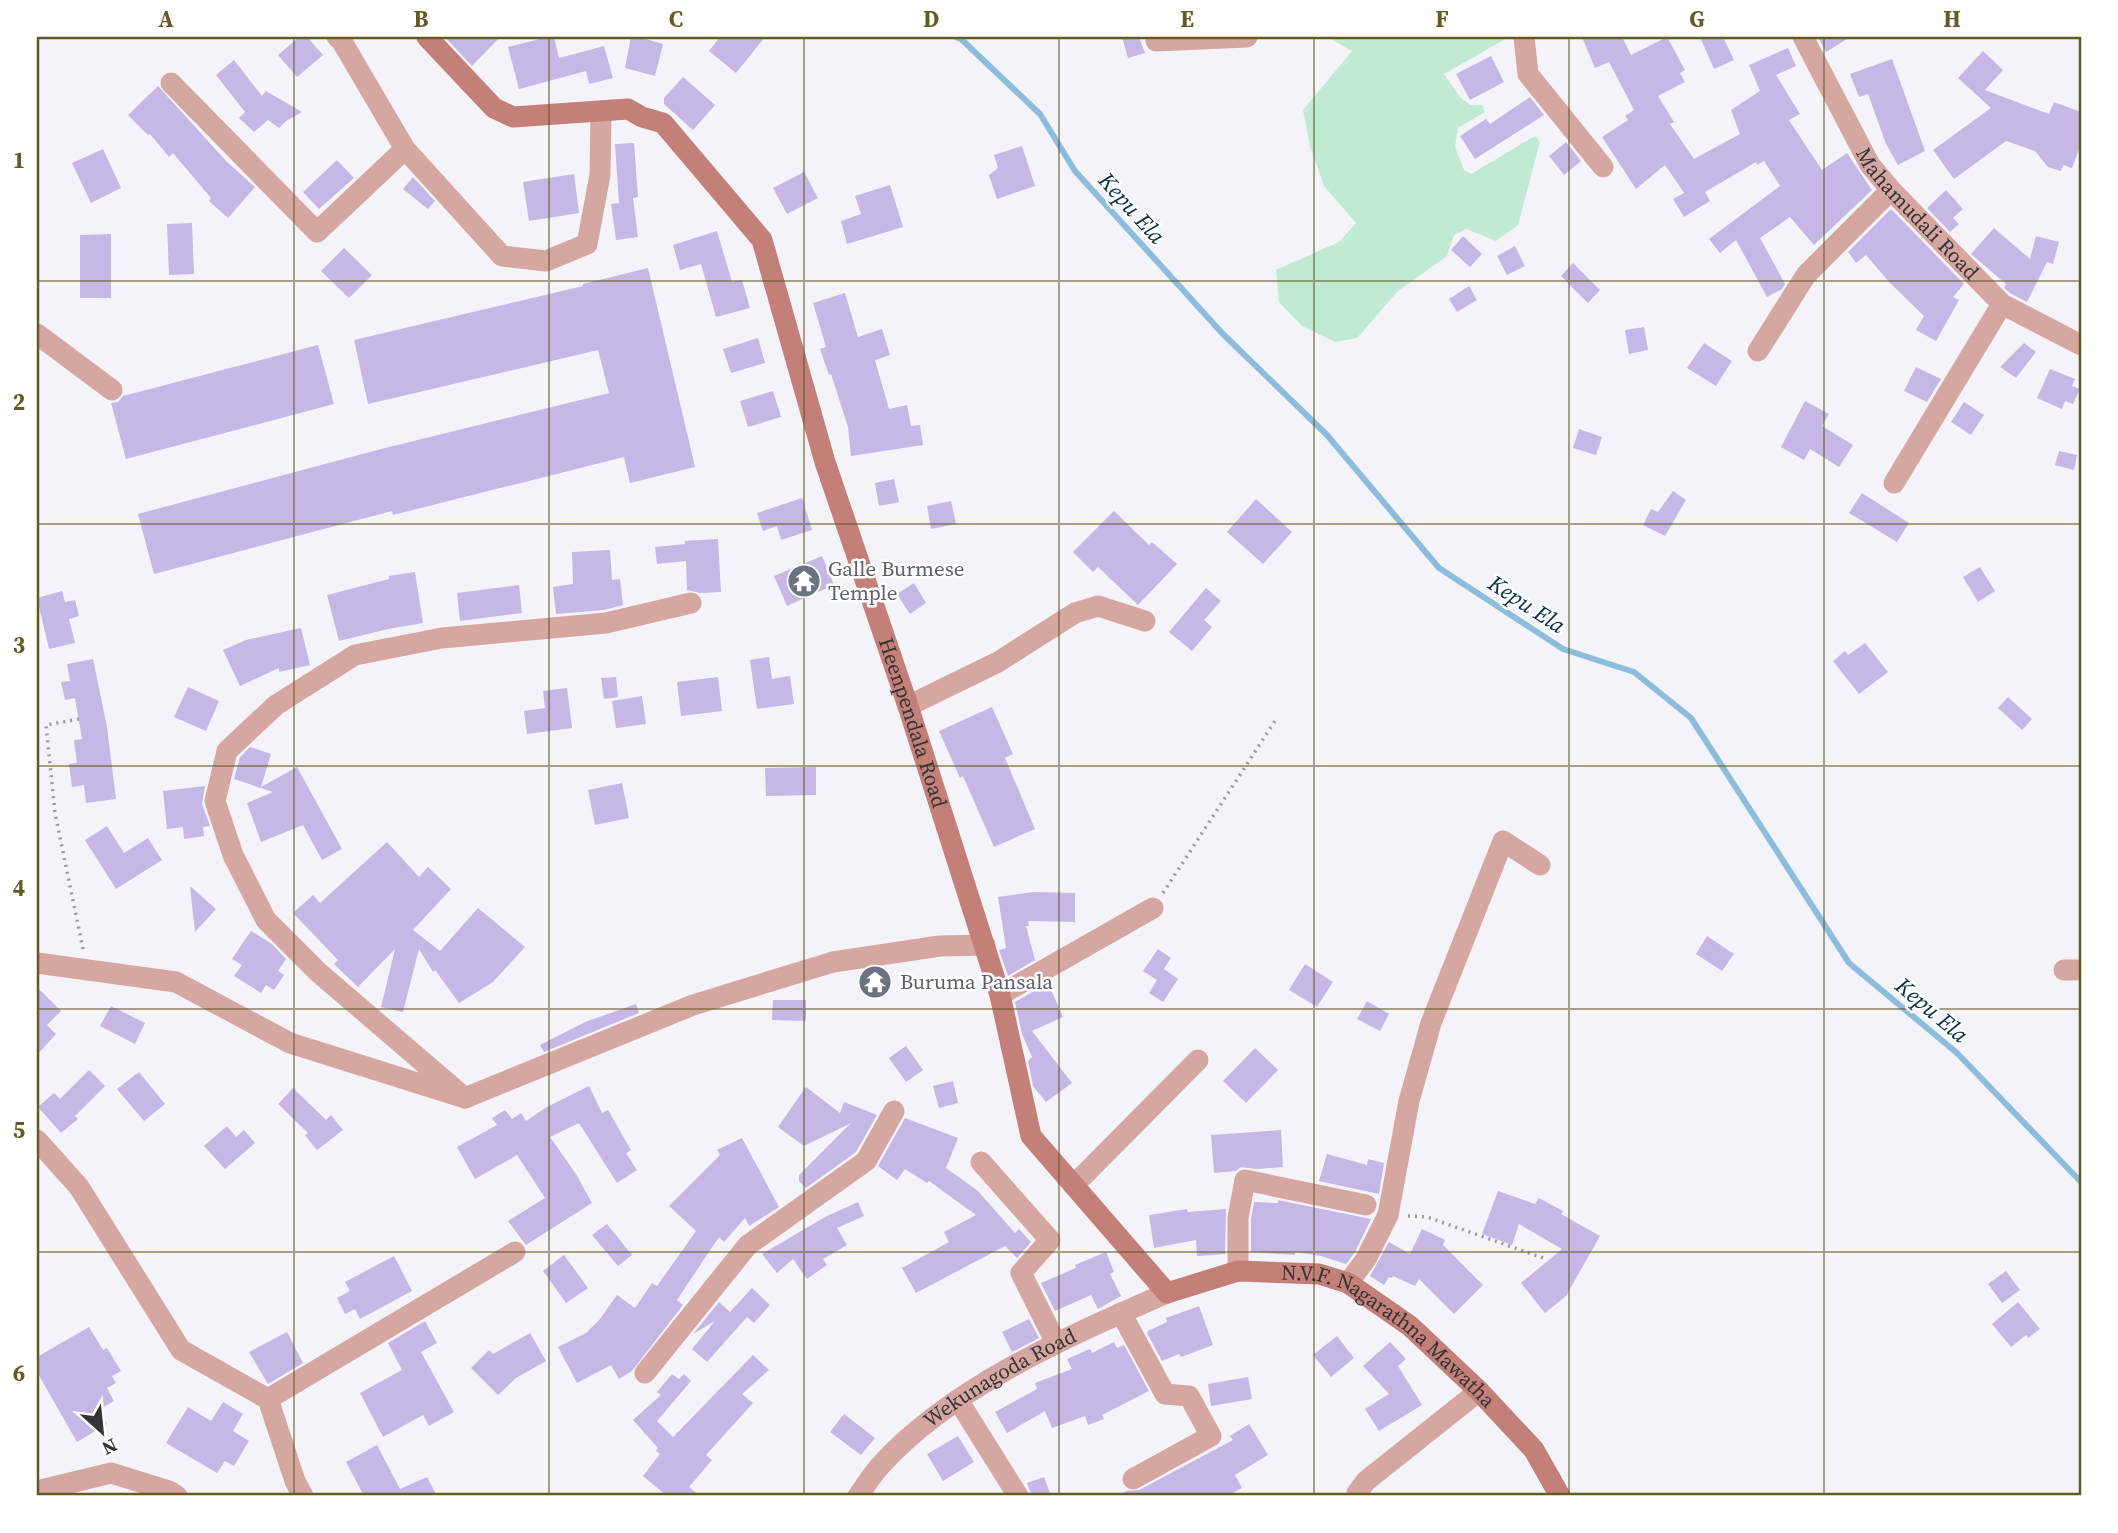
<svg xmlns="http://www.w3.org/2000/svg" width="2118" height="1533" font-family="'Source Serif 4',serif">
  <rect width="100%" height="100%" fill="#f4f3f9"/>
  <!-- green -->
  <path fill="#c0ead1" d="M1327,37H1509L1444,74L1460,97L1470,105H1482L1485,112L1458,128L1455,147L1464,170L1471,174L1535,136L1540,142L1518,225L1496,241L1466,229L1454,235L1447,256L1398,291L1357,338L1335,342L1302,326L1279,302L1276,270L1339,242L1356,223L1324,186L1310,146L1303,110L1352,51Z"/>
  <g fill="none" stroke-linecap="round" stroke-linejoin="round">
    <!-- stream -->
    <path stroke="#8dbddc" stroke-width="6" d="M956,37L961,39L1040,114L1075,171L1222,333L1327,435L1439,568L1563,649L1634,672L1691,718L1849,963L1957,1053L2081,1182"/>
  </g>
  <!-- building -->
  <path fill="#c5b8e7" d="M299,37H307L323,55L297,77L278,55Z
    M445,37H500L472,66Z
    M548,37H554L559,58L604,46L613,78L589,84L586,71L519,89L508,47Z
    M631,37H639L663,44L655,76L625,68Z
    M720,37H765L736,73L709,51Z
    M1122,37H1139L1145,53L1128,58Z
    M1582,37H1622L1631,55L1667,37L1685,70L1680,73L1685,82L1658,96L1674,122L1670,124L1694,159L1740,134L1731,110L1760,91L1749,65L1788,48L1796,66L1776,75L1800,114L1789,120L1822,170L1847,153L1872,190L1814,245L1790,217L1760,238L1785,284L1782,289L1767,297L1736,240L1720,253L1709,239L1780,186L1764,161L1757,165L1756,162L1705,192L1710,201L1684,217L1673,199L1684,193L1665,165L1636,189L1602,137L1628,120L1625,116L1634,110L1609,62L1595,68Z
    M1700,37H1723L1734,60L1714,69Z
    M1818,37H1850L1826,52Z
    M1983,51L2003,70L1985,90L2049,114L2054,102L2081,112V144L2072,168L2063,165L2061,171L2048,167L2035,151L2006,141L1954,179L1933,150L1991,108L1958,78Z
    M1491,56L1504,82L1470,100L1456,74Z
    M1892,59L1925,151L1898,165L1886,144L1868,94L1859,97L1850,74Z
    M234,60L262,96L266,91L302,112L286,121L279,128L268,120L254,132L239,118L245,112L216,75Z
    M683,77L715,105L693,130L664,104V98Z
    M158,86L227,162L255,187L228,218L209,201L211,198L173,153L169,157L150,134L148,135L128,115Z
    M1530,97L1544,115L1475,159L1460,136L1486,119L1490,124Z
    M1566,142L1581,161L1564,175L1549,156Z
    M634,143L638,197L633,198L638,237L616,240L611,204L619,203L615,144Z
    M1022,146L1035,186L997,199L989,175L998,168L994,155Z
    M103,149L121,188L91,203L72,163Z
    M337,160L354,178L319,209L303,192Z
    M804,172L818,198L787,214L773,188Z
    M574,174L579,213L529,221L523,182Z
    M413,177L435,201L428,209L403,189Z
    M890,185L903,227L847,244L841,221L861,214L855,196Z
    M1946,190L1963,209L1953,218L1959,224L1950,232L1927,208Z
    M1891,209L1964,284L1953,297L1959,300L1936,341L1916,330L1924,316L1890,283L1866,255L1856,263L1848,252Z
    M192,223L194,274L169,275L167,224Z
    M1994,228L2030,259L2036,236L2059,242L2053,264L2047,262L2027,302L2010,293L2004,288L2006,284L1971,254Z
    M717,231L732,282L742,280L750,308L716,317L701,264L680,270L673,245Z
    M111,234V298H80V235Z
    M1463,236L1482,254L1470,267L1451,250Z
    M1515,246L1525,266L1507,275L1497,256Z
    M344,248L372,275L349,298L321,271Z
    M1573,263L1600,290L1588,303L1561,276Z
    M648,268L695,467L630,483L624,457L393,515L392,511L154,574L138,514L381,449L609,393L598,350L368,404L354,340L583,286V284Z
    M1469,286L1477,300L1457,312L1449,299Z
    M845,293L858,337L882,329L890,355L875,360L889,409L907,405L911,426L920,425L923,445L851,456L848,427L831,374L829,375L820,349L826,347L813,303Z
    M1644,327L1648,350L1629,354L1625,330Z
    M758,338L765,363L731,373L723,349Z
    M1704,343L1732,361L1716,386L1687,368Z
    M2024,343L2036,352L2016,378L2000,367Z
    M318,345L334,404L126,459L111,403L118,402L123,396Z
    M1916,367L1941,379L1927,402L1904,391Z
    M2050,369L2075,379L2072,386L2080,389L2073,404L2065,401L2062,409L2037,398Z
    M773,391L781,417L748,427L740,401Z
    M1805,401L1829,414L1822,426L1853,445L1839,467L1810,449L1804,460L1781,447Z
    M1964,402L1984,415L1971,435L1951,422Z
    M1579,429L1602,437L1596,455L1573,448Z
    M2059,451L2077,455L2074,470L2055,465Z
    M894,479L899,502L879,506L875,483Z
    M1673,491L1686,500L1665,536L1643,525L1651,509L1658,512Z
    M1862,493L1909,523L1897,542L1849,513Z
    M802,498L812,530L781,540L777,526L763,531L757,513Z
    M1256,499L1292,532L1263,564L1227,532Z
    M951,501L956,524L931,529L927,506Z
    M1114,511L1149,545L1152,542L1177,564L1138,605L1098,567L1093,572L1073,552Z
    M718,539L721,592L700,593L687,590L686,561L657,564L655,547L685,544V541Z
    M610,550L612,580L620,579L623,605L604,610L556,614L553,587L573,584L572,552Z
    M822,556L834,585L787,606L774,576Z
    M1980,567L1995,591L1978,602L1963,577Z
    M415,572L423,623L388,629L339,641L327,595L389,579V576Z
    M914,583L926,603L910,614L897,594Z
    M519,585L522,613L460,621L457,593Z
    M1206,588L1221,601L1204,620L1212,627L1192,651L1169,632Z
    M62,591L65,602L75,600L79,616L69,619L75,643L49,649L37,598Z
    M301,628L310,665L279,672V668L240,686L223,650L246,640Z
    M1865,643L1888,672L1859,694L1833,661L1845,651L1848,655Z
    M769,657L772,679L790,676L794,704L757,709L750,660Z
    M93,659L107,727L116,799L86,803L84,785L72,787L69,764L77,763L74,740L82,739L75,698L65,700L61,682L70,681L67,664Z
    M616,677L618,697L604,699L601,678Z
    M718,677L722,711L681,716L677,682Z
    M188,687L219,701L206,731L174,717Z
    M567,688L572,728L527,734L524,711L545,708L543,691Z
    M642,696L646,724L616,728L612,701Z
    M2008,697L2032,719L2022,730L1998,708Z
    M992,707L1013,754L1005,758L1035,829L994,847L963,776L960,778L939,731Z
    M250,747L271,754L261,787L297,767L342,849L322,860L303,825L261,842L247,803L273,792L234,779L240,757Z
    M816,767V795L766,796L765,768Z
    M622,783L629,818L595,825L588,790Z
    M205,786L202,804L210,826L203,827L204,836L184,839L183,827L167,829L163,791Z
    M107,826L124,853L148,838L162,860L116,889L85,840Z
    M387,842L419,877L428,867L451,889L413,930L440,951L478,908L525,947L493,982L459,1003L435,970L433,972L419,949L403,1012L381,1007L395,949L358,987L334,964L338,960L293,913L313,895L320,903Z
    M190,886L216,909L195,932Z
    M1033,892L1075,893V922L1028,921L1029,926H1026L1035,960L1008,976L999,950L1006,948L998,897Z
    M251,931L272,944L286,959L278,971L284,975L274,990L266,985L261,993L234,976L242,965L232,959Z
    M1707,936L1734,954L1722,971L1696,954Z
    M1158,949L1171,958L1164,969L1178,979L1163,1002L1149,993L1157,980L1143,971Z
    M1305,964L1333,982L1317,1007L1289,990Z
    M1048,983L1063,1017L1032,1031L1072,1083L1046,1102L1033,1086L1028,1061L1032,1057L1022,1034L1015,1002Z
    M37,987L61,1011L47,1025L56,1034L37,1055Z
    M773,1000H806V1021L772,1020Z
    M1367,1001L1389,1014L1380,1031L1357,1019Z
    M636,1004L639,1013L544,1052L540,1045L585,1022Z
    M111,1006L145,1023L135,1044L100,1026Z
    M906,1046L923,1070L906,1082L889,1058Z
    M1255,1048L1278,1070L1246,1103L1223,1081Z
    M89,1070L105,1086L75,1116L78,1119L61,1133L38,1107L54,1093L60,1099Z
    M139,1072L165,1104L144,1121L117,1089Z
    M953,1081L958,1103L939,1108L933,1086Z
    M589,1086L602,1113L608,1110L631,1150L626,1153L637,1170L617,1183L579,1123L550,1137L576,1174L592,1203L526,1245L508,1221L545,1198L517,1155L475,1179L457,1147L497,1125L492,1118L505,1110L512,1119L521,1113L526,1121L547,1107Z
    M806,1087L840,1113L844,1102L877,1115L856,1152L806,1188L799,1181V1175L851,1123L804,1146L778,1127Z
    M293,1088L326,1120L331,1115L343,1130L317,1150L305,1135L308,1133L278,1104Z
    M905,1118L958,1138L946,1168L978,1191L1015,1233L1019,1229L1031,1242L1017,1258L1005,1246L916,1293L902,1268L949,1242L944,1232L976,1215L929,1181L927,1183L905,1169L897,1180L878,1166Z
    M227,1126L236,1137L244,1130L255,1143L225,1169L204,1146Z
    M1281,1130L1283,1167L1257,1169L1241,1167L1236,1171L1214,1173L1211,1135Z
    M742,1138L779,1207L749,1226L745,1218L724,1242L719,1237L677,1300L683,1305L632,1371L619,1379L611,1365L577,1383L558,1347L586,1333L600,1319L617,1295L635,1308L652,1283L657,1286L696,1231L669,1206L720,1155L717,1150Z
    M1327,1154L1367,1165L1368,1159L1384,1163L1379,1194L1319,1181Z
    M1498,1191L1535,1204L1539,1198L1563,1211L1561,1214L1600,1236L1566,1296L1545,1313L1521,1283L1562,1249L1519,1224L1512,1245L1482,1234Z
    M1278,1200L1366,1218L1371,1219L1355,1252L1346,1264L1321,1256L1295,1252V1255L1251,1252V1219L1254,1202L1278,1203Z
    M858,1202L864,1216L837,1228L847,1245L823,1259L827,1265L807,1279L793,1259L777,1273L762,1254L825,1217Z
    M1187,1209L1188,1212L1226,1209L1225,1254L1197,1256L1196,1240L1154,1248L1149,1215Z
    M607,1224L632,1255L618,1266L592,1235Z
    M1422,1229L1445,1240L1443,1245L1483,1285L1454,1314L1419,1279L1415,1286L1393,1276L1392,1278L1389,1277L1384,1285L1370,1276L1389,1242L1410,1254Z
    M1106,1252L1114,1272L1110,1274L1121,1296L1098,1309L1091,1295L1055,1311L1041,1283L1076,1268L1075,1265Z
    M564,1255L588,1288L566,1303L543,1271Z
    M394,1256L412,1291L360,1319L355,1309L345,1314L337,1298L350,1291L345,1282Z
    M2006,1271L2020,1290L2002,1303L1988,1284Z
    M752,1288L770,1305L754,1323L747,1317L707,1362L692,1349L715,1321L693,1334L719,1302L730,1312Z
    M2018,1302L2040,1329L2028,1338L2026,1335L2011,1347L1992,1324Z
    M1199,1306L1213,1345L1181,1357L1179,1354L1162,1361L1147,1333L1148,1331L1167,1322L1166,1318Z
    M1029,1319L1039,1338L1012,1352L1002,1332Z
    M425,1321L437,1343L421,1352L454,1412L429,1426L423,1415L383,1437L360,1393L402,1370L388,1343Z
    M89,1327L103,1350L107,1348L121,1371L112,1376L116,1383L107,1388L114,1401L99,1410L107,1424L77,1442L37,1372V1357Z
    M287,1332L303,1363L268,1384L249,1352Z
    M530,1333L546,1361L516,1378L498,1395L471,1368L489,1350L493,1354Z
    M1337,1336L1354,1358L1331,1377L1313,1355Z
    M1114,1342L1117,1348L1124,1345L1149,1391L1102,1415L1104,1419L1088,1425L1085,1416L1052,1428L1045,1411L1007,1433L995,1412L1037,1389L1035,1383L1072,1369L1067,1359L1090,1349L1092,1353Z
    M1390,1342L1406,1359L1398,1366L1422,1405L1379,1431L1365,1409L1389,1394L1363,1366Z
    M753,1355L769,1370L742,1394L753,1403L706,1455L712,1460L689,1487L700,1496H667L643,1476L660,1454L656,1451L658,1448L633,1420L661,1395L657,1392L672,1374L679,1379L684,1374L691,1381L657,1421L673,1437Z
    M1248,1377L1252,1399L1211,1406L1208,1384Z
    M223,1402L243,1414L233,1431L249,1441L234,1466L225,1461L217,1473L166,1443L188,1407L211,1421Z
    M844,1414L875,1438L861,1455L830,1432Z
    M1249,1424L1268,1455L1235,1475L1242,1488L1226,1496H1115L1127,1491L1139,1490L1233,1440L1230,1436Z
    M958,1436L974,1462L943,1481L927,1454Z
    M377,1445L400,1489L427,1477L437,1496H364L346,1462Z
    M1044,1477L1051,1496H1032L1027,1483Z"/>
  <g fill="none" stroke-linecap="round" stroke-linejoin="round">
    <!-- path -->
    <path stroke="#9a999d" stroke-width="3.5" stroke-dasharray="2 5" stroke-linecap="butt" d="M79,719L46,725L55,813L83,949
      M1163,893L1275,721
      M1408,1216L1427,1217L1546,1259"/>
    <!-- street -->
    <g stroke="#d6a6a0" stroke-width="21">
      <path d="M337,37L341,40L405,149L502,256L546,261L587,244L600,175L601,111"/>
      <path d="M1524,37L1528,74L1603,167"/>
      <path id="s1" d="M1803,37L1870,165L1891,190L2002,304L2081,345"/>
      <path d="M1156,41L1247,37"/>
      <path d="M171,83L317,232L405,149"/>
      <path d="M37,334L112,390"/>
      <path d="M1758,351L1806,275L1891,190"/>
      <path d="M1894,483L2002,304"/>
      <path d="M908,706L998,662L1075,613L1098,606L1145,621"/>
      <path d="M37,963L176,982L290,1043L465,1098L318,972L266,920L233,855L215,801L227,751L276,705L355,655L442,638L606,623L691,603"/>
      <path d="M2064,970H2081"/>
      <path d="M1000,995L1153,908"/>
      <path d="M465,1098L693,1005L833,962L940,946L985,945"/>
      <path d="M37,1140L79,1187L181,1350L268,1399L295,1481L303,1496"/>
      <path d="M981,1162L1050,1240L1021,1273L1056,1343"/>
      <path d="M1074,1185L1198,1060"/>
      <path d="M1238,1271V1218L1245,1180L1366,1205"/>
      <path d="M1348,1283L1366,1259L1388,1215L1409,1101L1431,1023L1503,841L1540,865"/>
      <path d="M1121,1313L1165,1394L1189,1396L1211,1436L1133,1479"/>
      <path d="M645,1373L748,1245L866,1161L894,1111"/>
      <path d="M268,1399L515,1252"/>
      <path d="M958,1400L1018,1496"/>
      <path d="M37,1491L111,1473L169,1491L177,1496"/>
      <path id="s2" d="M858,1496C865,1486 872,1475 880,1466C952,1386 1071,1335 1167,1293"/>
      <path d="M1357,1496V1493L1366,1481L1479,1391"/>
    </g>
    <!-- secondary -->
    <path stroke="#c37f78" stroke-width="21" id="s3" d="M427,37L494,108L513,117L628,109L642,117L663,123L762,240L825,462L908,706L1000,995L1031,1136L1167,1293L1238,1271L1319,1274L1348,1283L1410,1326L1479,1391L1534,1450L1560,1496"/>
  </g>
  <!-- grid -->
  <path fill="none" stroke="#655a26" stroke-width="2" stroke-opacity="0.55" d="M294,37V1496M549,37V1496M804,37V1496M1059,37V1496M1314,37V1496M1569,37V1496M1824,37V1496M37,281H2081M37,524H2081M37,766H2081M37,1009H2081M37,1252H2081"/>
  <!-- icons -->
  <defs>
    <symbol id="temple-disc" viewBox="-11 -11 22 22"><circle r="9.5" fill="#6b7280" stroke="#fff"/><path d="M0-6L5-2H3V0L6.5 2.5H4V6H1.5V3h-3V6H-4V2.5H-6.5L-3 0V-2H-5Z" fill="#fff"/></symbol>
  </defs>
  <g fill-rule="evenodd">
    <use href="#temple-disc" x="785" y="562" width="38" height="38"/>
    <use href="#temple-disc" x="856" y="963" width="38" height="38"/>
  </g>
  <g text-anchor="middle" stroke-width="5" stroke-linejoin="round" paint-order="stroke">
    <!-- street labels -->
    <g font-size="21" fill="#343336" stroke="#fff">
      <text dy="7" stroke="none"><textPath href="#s1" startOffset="212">Mahamudali Road</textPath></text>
      <text dy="7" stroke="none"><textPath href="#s3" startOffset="931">Heenpendala Road</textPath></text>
      <text dy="7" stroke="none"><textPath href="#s3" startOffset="1815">N.V.F. Nagarathna Mawatha</textPath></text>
      <text dy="7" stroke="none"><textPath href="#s2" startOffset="187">Wekunagoda Road</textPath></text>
    </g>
    <!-- worship labels -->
    <g font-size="21" fill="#5b616d" stroke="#fff" text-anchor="start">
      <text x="828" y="576">Galle Burmese<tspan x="828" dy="24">Temple</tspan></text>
      <text x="900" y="989">Buruma Pansala</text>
    </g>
    <!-- water labels -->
    <g font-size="23" font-style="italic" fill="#063046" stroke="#fff">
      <text transform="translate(1132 208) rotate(48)" y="8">Kepu Ela</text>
      <text transform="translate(1527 604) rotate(33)" y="8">Kepu Ela</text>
      <text transform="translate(1932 1010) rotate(40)" y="8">Kepu Ela</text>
    </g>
  </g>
  <!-- border -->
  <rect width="2118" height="1533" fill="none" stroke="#ffffff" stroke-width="77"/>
  <!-- north arrow -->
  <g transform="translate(102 1432) rotate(153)" stroke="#ffffff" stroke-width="5" paint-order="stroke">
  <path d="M0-5L12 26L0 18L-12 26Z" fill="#343336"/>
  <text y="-10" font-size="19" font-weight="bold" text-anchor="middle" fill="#343336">N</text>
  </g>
  <rect x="38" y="38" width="2042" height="1456" fill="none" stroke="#655a26" stroke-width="2.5"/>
  <g font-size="23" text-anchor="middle" font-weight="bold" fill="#655a26">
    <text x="166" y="27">A</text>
    <text x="421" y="27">B</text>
    <text x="676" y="27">C</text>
    <text x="931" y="27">D</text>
    <text x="1187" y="27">E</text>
    <text x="1442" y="27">F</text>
    <text x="1697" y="27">G</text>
    <text x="1952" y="27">H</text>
    <text x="19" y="168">1</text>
    <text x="19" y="410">2</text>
    <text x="19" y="653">3</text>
    <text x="19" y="896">4</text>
    <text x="19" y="1138">5</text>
    <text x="19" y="1381">6</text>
  </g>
</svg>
